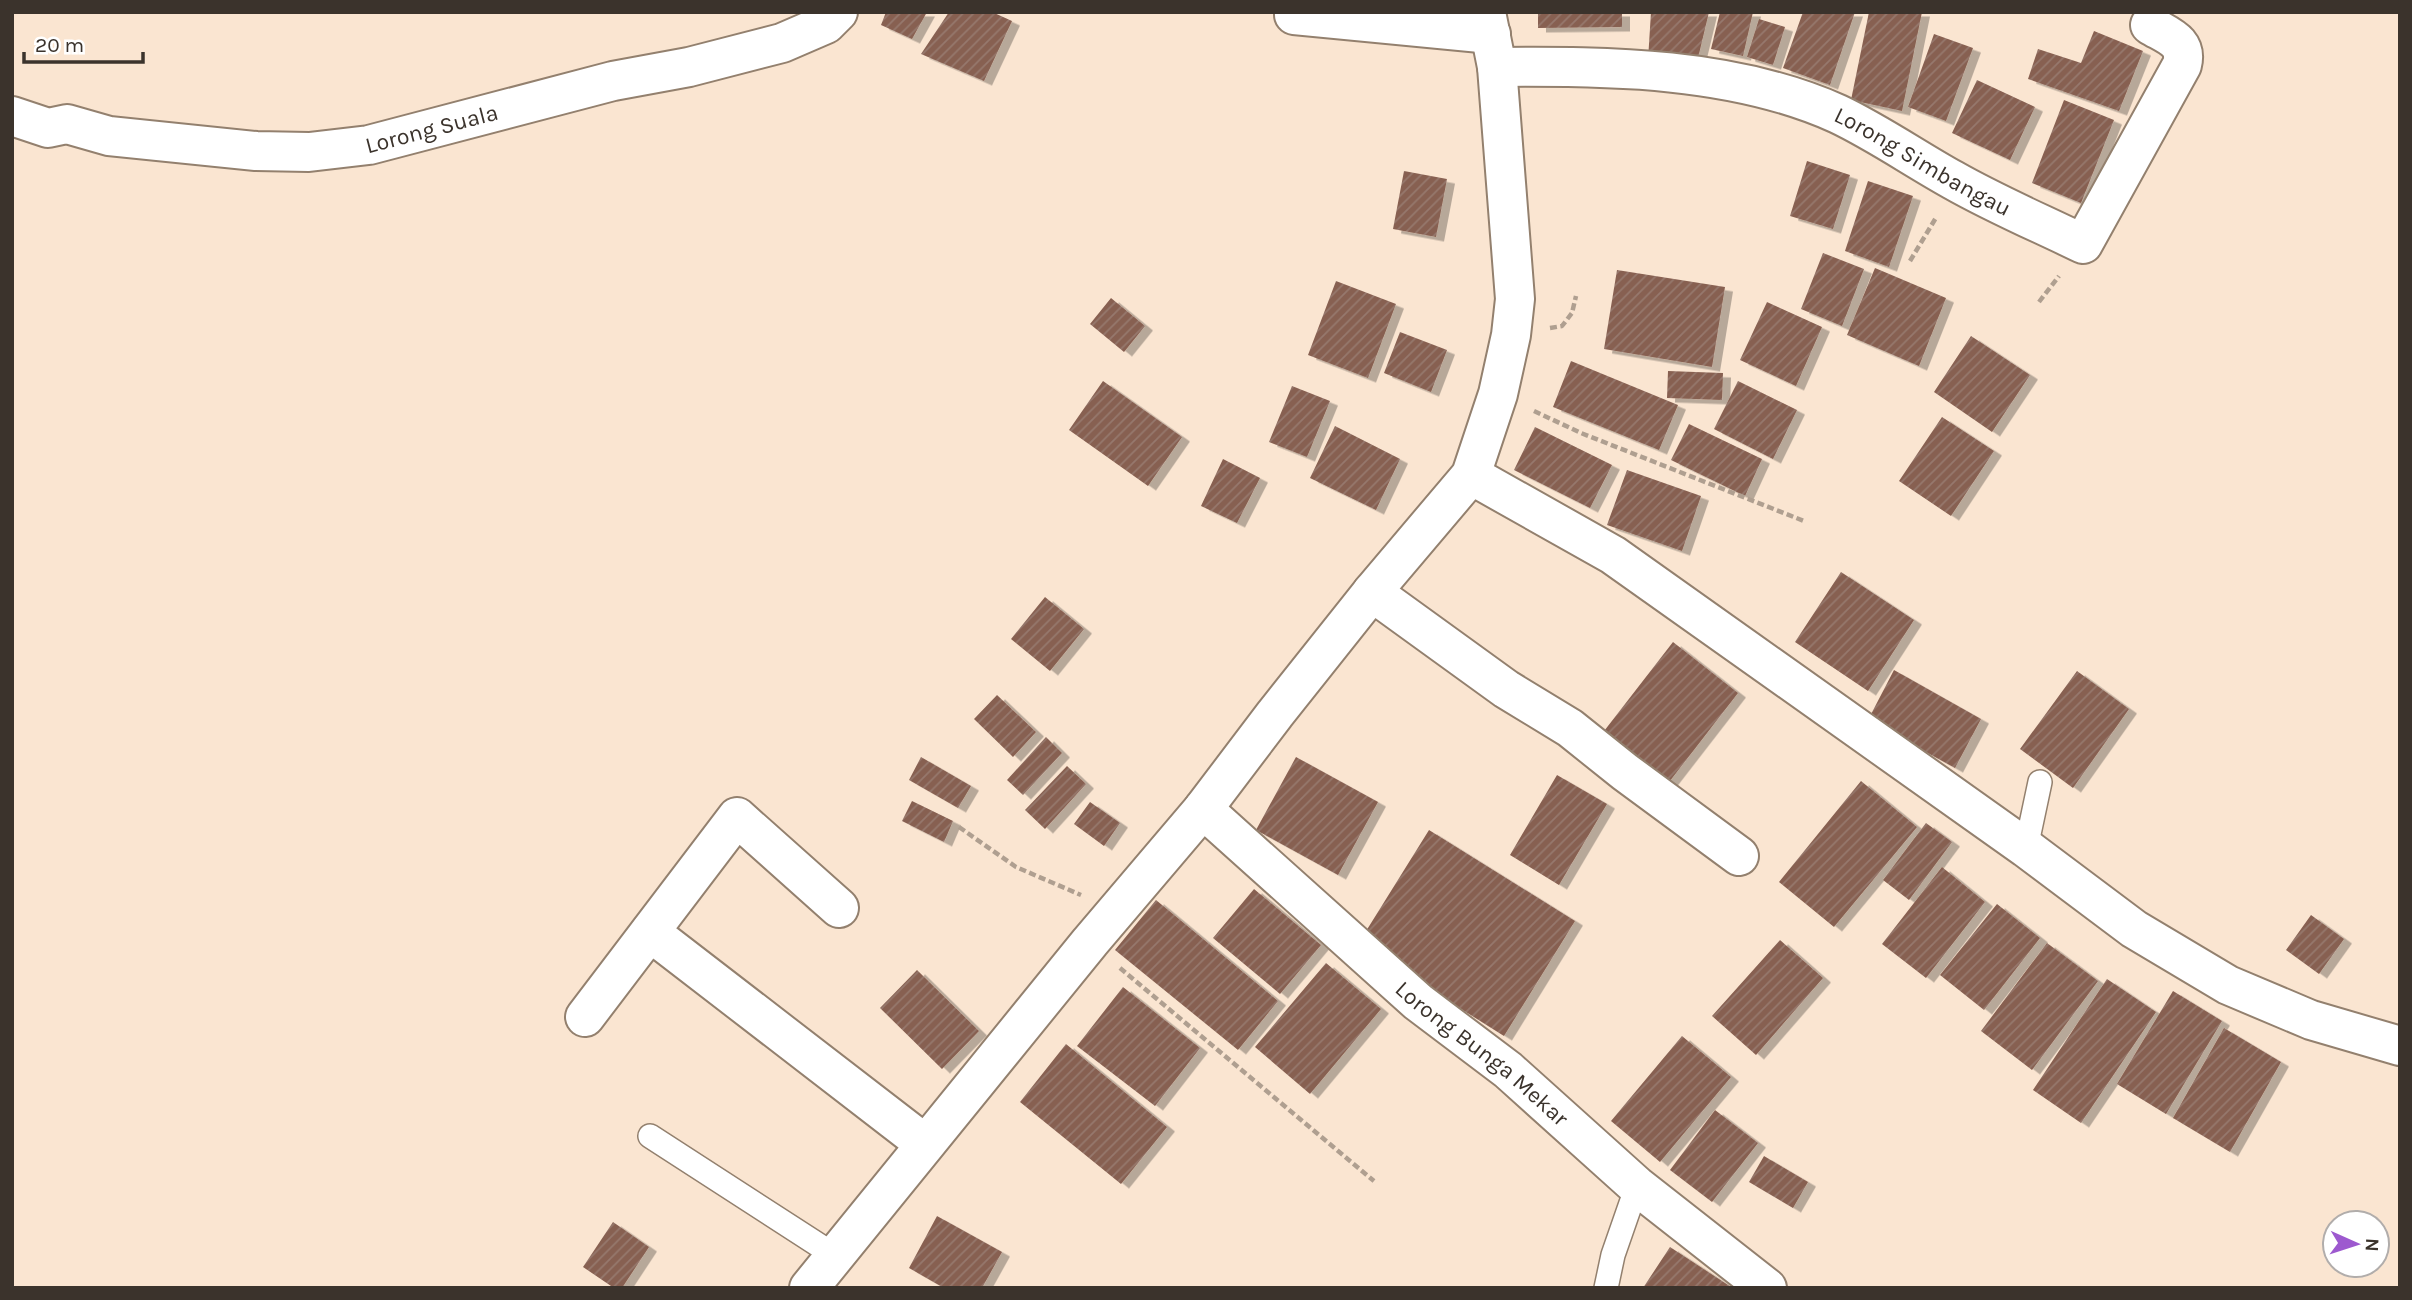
<svg xmlns="http://www.w3.org/2000/svg" width="2412" height="1300" font-family="Karla,sans-serif">
  <defs>
    <pattern id="building-hatch" width="6" height="6" patternUnits="userSpaceOnUse" patternTransform="scale(1.75)"><rect width="6" height="6" fill="#876051"/><path d="M-1 1l2-2M0 6l6-6M5 7l2-2" fill="none" stroke="#96786d"/></pattern>
    <filter id="shadow"><feDropShadow dx="8" dy="4.5" stdDeviation="0" flood-color="#0004"/></filter>
  </defs>
  <rect width="100%" height="100%" fill="#fae5d1"/>
  <!-- building -->
  <path fill="url(#building-hatch)" filter="url(#shadow)" d="M886,12H927L912,39L881,25Z
    M949,12H992L1012,21L984,81L921,54Z
    M1538,12H1622V27L1538,28Z
    M1651,12H1709L1698,58L1648,60Z
    M1720,12H1753L1743,56L1711,49Z
    M1803,12H1855L1830,85L1783,68Z
    M1869,12H1922L1902,111L1851,100Z
    M1759,19L1785,27L1773,65L1747,57Z
    M2094,31L2143,51L2119,111L2028,79L2038,49L2081,63Z
    M1934,34L1973,48L1946,121L1908,107Z
    M1977,80L2035,107L2010,160L1952,133Z
    M2064,100L2114,120L2081,203L2032,183Z
    M1807,161L1850,175L1833,229L1790,216Z
    M1404,171L1447,179L1436,237L1393,229Z
    M1868,181L1913,196L1889,267L1845,251Z
    M1823,253L1864,269L1842,326L1801,309Z
    M1875,268L1946,298L1919,366L1847,335Z
    M1617,270L1725,287L1712,367L1604,349Z
    M1336,281L1396,304L1368,378L1308,355Z
    M1111,298L1145,326L1124,352L1090,324Z
    M1767,302L1822,327L1796,386L1740,360Z
    M1400,332L1447,350L1431,392L1384,373Z
    M1971,336L2030,375L1992,432L1934,392Z
    M1571,361L1678,405L1659,450L1553,407Z
    M1668,371L1723,373L1722,400L1667,398Z
    M1103,381L1182,437L1148,486L1069,430Z
    M1738,381L1797,410L1773,459L1714,429Z
    M1292,386L1330,401L1307,457L1269,442Z
    M1942,417L1994,451L1951,516L1899,481Z
    M1689,424L1762,459L1745,496L1671,460Z
    M1335,426L1400,459L1376,510L1310,478Z
    M1535,427L1612,465L1590,508L1514,470Z
    M1223,459L1260,478L1237,523L1201,506Z
    M1627,470L1701,496L1682,551L1607,525Z
    M1841,572L1914,620L1868,691L1795,642Z
    M1045,597L1084,629L1050,671L1011,639Z
    M1673,642L1738,693L1666,786L1601,735Z
    M1894,670L1981,719L1955,768L1868,720Z
    M2077,671L2129,709L2073,788L2020,749Z
    M997,695L1036,732L1013,757L974,719Z
    M1046,737L1062,753L1023,795L1007,780Z
    M921,757L971,786L958,808L909,780Z
    M1296,757L1378,802L1338,875L1256,830Z
    M1067,766L1086,784L1045,829L1025,810Z
    M1557,775L1607,804L1559,885L1510,855Z
    M1861,781L1917,827L1834,927L1779,882Z
    M912,801L953,821L944,842L902,821Z
    M1090,802L1120,823L1104,846L1074,824Z
    M1926,823L1952,842L1909,900L1883,880Z
    M1429,830L1575,921L1504,1036L1358,944Z
    M1942,867L1985,902L1926,978L1882,944Z
    M1254,889L1321,945L1280,994L1213,938Z
    M1156,900L1278,1001L1238,1050L1115,950Z
    M1997,904L2040,938L1984,1010L1940,975Z
    M2311,915L2344,939L2319,974L2286,950Z
    M1780,940L1823,978L1756,1055L1712,1016Z
    M2047,943L2098,981L2032,1070L1981,1031Z
    M1326,963L1381,1009L1310,1094L1255,1047Z
    M917,970L979,1031L942,1069L880,1008Z
    M2107,979L2156,1012L2081,1123L2033,1090Z
    M1123,987L1200,1048L1155,1106L1077,1046Z
    M2173,991L2222,1021L2166,1114L2117,1084Z
    M2224,1028L2281,1062L2230,1152L2173,1118Z
    M1682,1036L1731,1077L1660,1162L1611,1121Z
    M1066,1044L1167,1127L1121,1184L1020,1102Z
    M1715,1110L1758,1143L1712,1202L1670,1170Z
    M1764,1156L1808,1182L1793,1208L1749,1182Z
    M937,1216L1002,1252L982,1288H944L909,1268Z
    M613,1222L649,1247L622,1288H614L583,1267Z
    M1670,1247L1728,1285L1733,1288H1643Z"/>
  <g fill="none" stroke-linecap="round" stroke-linejoin="round">
    <defs>
      <path id="lane" d="M2026,848L2040,782
        M650,1136L834,1255
        M1606,1288L1613,1255L1637,1186"/>
      <g id="street">
        <path d="M1294,15L1491,34"/>
        <path id="s1" d="M1497,67C1609,66 1734,67 1838,114C1878,133 1915,159 1953,180C1995,204 2040,223 2083,244L2182,65C2188,41 2168,36 2150,25"/>
        <path id="s2" d="M12,116L48,128L67,124L109,136L256,151L309,152L369,145L613,81L689,67L782,43L826,24L838,12"/>
        <path d="M1471,475L1613,555L2026,848L2134,929L2228,985L2311,1020L2400,1046"/>
        <path d="M1372,592L1506,689L1570,728L1625,772L1739,856"/>
        <path id="s3" d="M1203,809L1418,1002L1508,1070L1637,1186L1767,1288"/>
        <path d="M650,932L925,1144"/>
        <path d="M585,1017L737,817L839,908"/>
        <path d="M809,1288L1090,942L1203,809L1275,714L1372,592L1471,475L1498,394L1511,335L1515,299L1497,67L1486,12"/>
      </g>
    </defs>
    <!-- lane casing -->
    <use href="#lane" stroke="#93806e" stroke-width="26"/>
    <!-- street casing -->
    <use href="#street" stroke="#93806e" stroke-width="42"/>
    <!-- path -->
    <path stroke="#af9f90" stroke-width="4.5" stroke-dasharray="7 3.5" stroke-linecap="butt" d="M1910,261L1937,216
      M2039,302L2059,276
      M1550,328L1562,326L1572,313L1576,296
      M1534,411L1581,433L1804,521
      M959,827L1016,867L1081,895
      M1120,968L1374,1181"/>
    <!-- lane -->
    <use href="#lane" stroke="#fff" stroke-width="23"/>
    <!-- street -->
    <use href="#street" stroke="#fff" stroke-width="38"/>
  </g>
  <g text-anchor="middle" stroke-width="7" stroke-linejoin="round" paint-order="stroke">
    <!-- street labels -->
    <g font-size="23" fill="#3b332c" stroke="#fff">
      <text dy="8" stroke="none"><textPath href="#s2" startOffset="427">Lorong Suala</textPath></text>
      <text dy="8" stroke="none"><textPath href="#s1" startOffset="444">Lorong Simbangau</textPath></text>
      <text dy="8" stroke="none"><textPath href="#s3" startOffset="371">Lorong Bunga Mekar</textPath></text>
    </g>
  </g>
  <!-- border -->
  <rect width="2412" height="1300" fill="none" stroke="#3b332c" stroke-width="28"/>
  <!-- north arrow -->
  <g transform="translate(2356 1244) rotate(93)"><circle r="33" fill="#ffffff" stroke="#b1adab" stroke-width="2"/>
  <path d="M0-5L12 26L0 18L-12 26Z" fill="#9d59cf"/>
  <text y="-10" font-size="19" font-weight="bold" text-anchor="middle" fill="#3b332c">N</text>
  </g>
  <!-- scale -->
  <path d="M24 52v10h119v-10" fill="none" stroke="#3b332c" stroke-width="3.5"/>
  <text x="35" y="52" font-size="21" fill="#3b332c" stroke="#ffffff" stroke-width="5" paint-order="stroke">20 m</text>
</svg>
